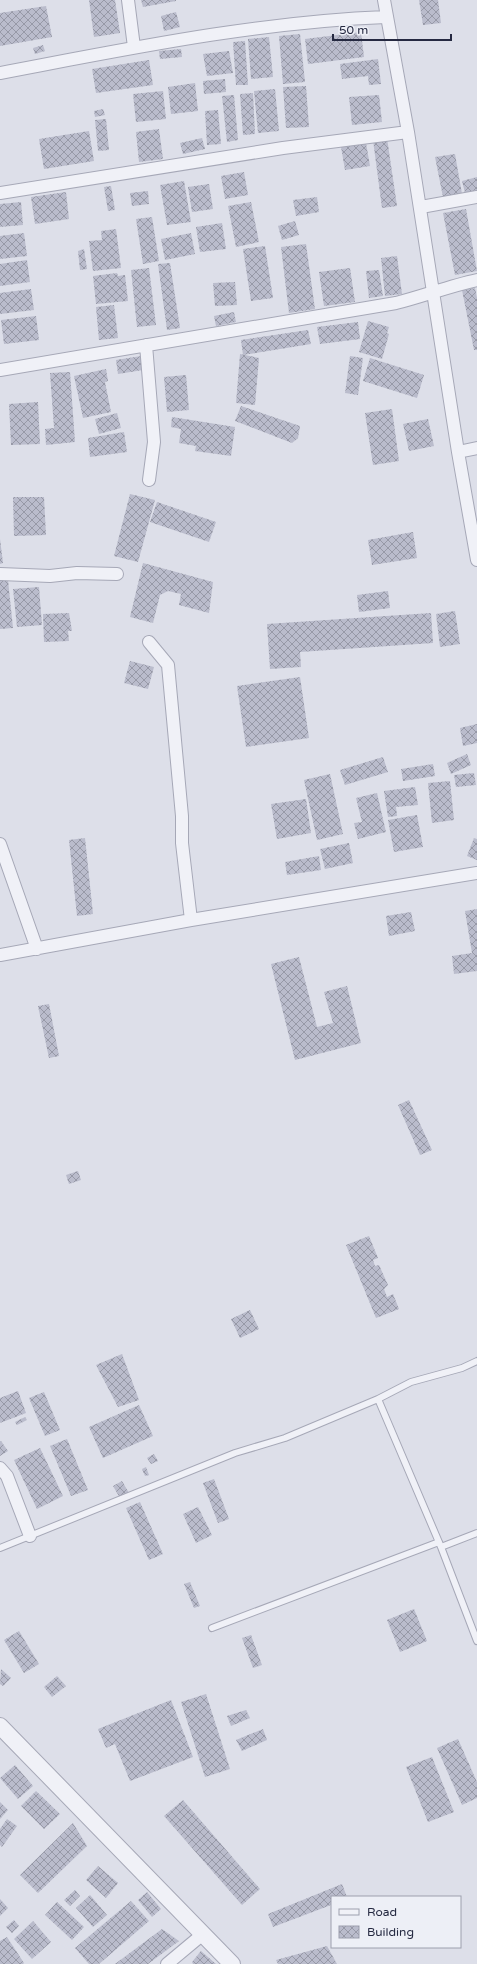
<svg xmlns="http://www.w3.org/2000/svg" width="477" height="1964" font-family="'Varela Round',sans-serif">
  <defs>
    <pattern id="building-cross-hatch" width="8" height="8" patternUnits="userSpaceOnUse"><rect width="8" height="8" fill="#babccc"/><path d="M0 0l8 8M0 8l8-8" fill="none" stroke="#9799a7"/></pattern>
  </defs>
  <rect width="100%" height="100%" fill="#dddfe9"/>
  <!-- building -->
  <path fill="url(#building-cross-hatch)" d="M89,0H115L120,33L94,37Z
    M141,0H176V1L143,7Z
    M419,0H438L441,23L423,25Z
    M46,6L52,37L0,46V13Z
    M176,12L180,27L164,31L161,16Z
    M361,32L364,57L308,64L305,39Z
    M300,34L305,82L283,84L279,36Z
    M269,37L273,77L251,79L248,39Z
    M245,41L248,85H236L233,42Z
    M43,45L45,51L35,54L33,48Z
    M181,49L182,57L160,59L159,51Z
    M229,51L233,73L207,76L203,54Z
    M378,59L381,84L369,85L368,76L342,79L340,64Z
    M149,60L153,85L96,93L92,69Z
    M225,79L226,92L204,94L203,81Z
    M195,83L198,111L171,114L168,87Z
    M306,86L309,127L286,128L283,87Z
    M275,89L279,131L258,133L254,91Z
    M163,91L166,119L136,122L133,94Z
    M253,93L255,134L243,135L240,94Z
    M234,95L238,140L227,142L222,96Z
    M379,95L382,122L352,125L349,97Z
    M103,109L105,115L95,117L94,111Z
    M218,110L221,144L207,145L205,111Z
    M106,119L109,150L98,151L95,120Z
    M159,129L163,159L139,162L136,132Z
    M89,131L94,161L44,169L39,139Z
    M202,138L205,149L183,154L180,143Z
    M387,138L397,206L382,208L373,140Z
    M366,143L370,166L345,170L341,147Z
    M455,154L462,194L443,197L435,157Z
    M244,172L248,195L225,199L221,176Z
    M477,177V190L465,193L462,181Z
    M184,181L191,222L167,225L160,185Z
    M209,184L213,209L192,212L188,187Z
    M111,186L115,210L108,211L104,187Z
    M148,191L149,204L132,206L130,193Z
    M66,192L69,219L35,224L31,197Z
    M317,197L319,212L296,216L293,200Z
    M21,202L23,225L0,227V204Z
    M251,202L259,242L236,247L228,206Z
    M466,209L477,271L455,275L443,213Z
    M152,217L159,261L143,264L136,219Z
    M295,221L299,235L282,240L278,226Z
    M222,223L226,249L200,252L196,227Z
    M116,229L121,268L93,271L89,241L102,240L101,231Z
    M24,233L27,256L0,259V236Z
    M191,233L195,254L165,260L161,239Z
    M306,244L315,309L289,313L281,247Z
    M265,246L273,298L251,301L243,249Z
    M84,249L87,269L80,270L78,251Z
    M397,256L402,294L385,296L381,258Z
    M27,260L30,282L0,286V264Z
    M170,263L180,328L167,330L158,264Z
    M149,268L156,325L137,327L131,270Z
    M350,268L355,302L324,306L319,272Z
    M379,270L383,296L369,298L366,271Z
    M117,273L118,276L125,275L128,301L96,304L93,276Z
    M235,282L237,305L215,306L213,283Z
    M475,288L477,298V350H474L462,290Z
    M31,289L34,310L0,314V293Z
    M114,305L118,338L99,340L96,307Z
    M234,312L236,322L216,326L214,316Z
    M36,316L39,340L4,344L1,320Z
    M368,321L389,327L387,333L389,334L382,359L359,352Z
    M358,322L360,339L320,344L317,327Z
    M308,330L311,344L243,355L241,340Z
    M240,354L259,358L255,405L236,403Z
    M141,356L143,370L118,374L116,360Z
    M350,356L363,358L358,395L345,393Z
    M370,358L424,375L417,398L363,381Z
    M106,369L108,381L105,382L111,412L83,418L74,376Z
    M70,372L75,442L46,445L45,429L54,428L50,373Z
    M186,375L189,410L167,412L164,377Z
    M38,402L40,444L11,445L9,404Z
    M241,406L300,426L298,438L292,443L235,421Z
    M392,409L399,461L373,465L365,413Z
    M117,413L121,428L99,434L95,419Z
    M172,417L235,427L231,456L195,451L196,446L179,443L181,429L171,427Z
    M428,419L434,446L409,451L403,424Z
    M124,432L127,452L90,457L88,438Z
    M130,494L155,500L138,562L114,556Z
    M13,497H44L46,535L14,536Z
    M157,502L216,522L209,542L150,522Z
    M413,532L417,558L372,565L368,540Z
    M0,539L3,563L0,564Z
    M143,563L213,582L209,613L179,605L181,594L168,591L160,595L153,623L130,617Z
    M8,580L13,628L0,629V581Z
    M39,587L42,625L17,627L13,589Z
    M388,591L390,608L359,612L357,595Z
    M455,611L460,644L440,647L436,614Z
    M69,613L72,631H68L69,641L44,642L43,614Z
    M431,613L433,643L300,652L301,667L270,669L267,624Z
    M130,661L154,667L148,689L124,683Z
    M300,677L309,738L246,747L237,686Z
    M477,724V743L463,746L460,728Z
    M467,754L471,765L451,774L447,763Z
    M383,757L388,772L345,785L340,770Z
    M433,764L435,776L403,781L401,769Z
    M474,773L476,785L456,787L454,775Z
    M330,774L343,834L317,840L304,780Z
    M450,781L454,820L432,823L428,783Z
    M415,787L418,805L396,807L397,816L388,817L384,791Z
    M377,793L386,832L358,839L354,823L362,822L356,798Z
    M306,799L311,833L277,839L271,804Z
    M417,815L423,847L394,852L388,820Z
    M85,838L93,914L77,916L69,840Z
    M474,838L477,839V860L467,856Z
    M349,843L353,863L325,869L320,849Z
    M319,856L321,870L287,875L285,862Z
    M477,909V971L454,974L452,956L472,953L465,911Z
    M411,912L415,931L389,936L386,916Z
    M299,957L317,1027L333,1023L324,992L347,986L361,1043L295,1060L271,964Z
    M49,1004L59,1056L49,1058L38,1006Z
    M409,1100L432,1150L420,1155L398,1105Z
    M78,1171L81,1180L69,1184L66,1175Z
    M369,1236L378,1258L373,1260L375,1266L379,1265L388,1285L384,1289L387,1297L393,1294L399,1309L376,1318L346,1245Z
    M250,1310L259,1329L240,1338L231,1319Z
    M122,1354L139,1400L118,1407L96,1365Z
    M18,1391L26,1413L0,1423V1398Z
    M44,1392L60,1430L45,1436L29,1398Z
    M139,1405L153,1436L103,1458L89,1427Z
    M25,1417L27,1420L17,1425L15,1422Z
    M67,1439L88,1490L71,1496L50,1446Z
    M0,1441H1L8,1451L0,1456Z
    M40,1448L63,1496L37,1509L14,1460Z
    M154,1454L158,1461L151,1464L147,1458Z
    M146,1467L149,1475L145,1476L142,1469Z
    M214,1479L229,1519L218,1523L203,1483Z
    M122,1481L129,1493L120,1498L113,1486Z
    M140,1502L163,1554L149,1560L126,1508Z
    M198,1507L212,1535L196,1543L183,1514Z
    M190,1582L200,1606L194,1608L184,1584Z
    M414,1609L427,1641L400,1652L387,1620Z
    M19,1631L39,1664L24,1673L4,1640Z
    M251,1635L262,1665L253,1668L242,1638Z
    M1,1669L11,1678L3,1686L0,1684Z
    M57,1676L66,1686L52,1697L44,1687Z
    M206,1694L230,1769L205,1777L181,1702Z
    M171,1700L193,1757L130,1781L115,1744L106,1748L98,1729Z
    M246,1710L250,1718L231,1726L227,1716Z
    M263,1729L267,1740L242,1751L236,1740Z
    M458,1739L477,1782V1798L462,1805L437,1748Z
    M432,1757L454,1812L428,1822L406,1767Z
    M15,1765L33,1786L18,1799L0,1778Z
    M36,1791L60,1814L44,1829L21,1806Z
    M183,1800L260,1889L242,1905L164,1816Z
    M0,1802L8,1810L0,1819Z
    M7,1819L17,1826L2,1847L0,1845V1829Z
    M73,1823L87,1846L38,1893L20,1875Z
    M98,1866L118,1883L106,1898L86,1880Z
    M342,1884L347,1897H332V1908L331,1905L273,1927L268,1914Z
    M75,1890L80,1896L70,1906L64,1900Z
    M147,1892L161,1909L152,1917L138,1900Z
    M90,1895L107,1915L93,1927L76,1908Z
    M0,1899L8,1908L0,1916Z
    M131,1901L149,1921L99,1964H89L75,1948Z
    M57,1902L84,1927L72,1940L45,1915Z
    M14,1920L19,1926L12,1933L6,1927Z
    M33,1921L51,1942L32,1959L14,1939Z
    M162,1929L179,1941L148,1964H115Z
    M7,1937L24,1963L23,1964H0V1941Z
    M327,1946L337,1964H278L276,1960Z
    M201,1951L216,1964H193L192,1962Z"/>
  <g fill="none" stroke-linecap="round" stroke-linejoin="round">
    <defs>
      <path id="service" d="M378,1399L411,1382L462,1368L477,1361
        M441,1547L477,1533
        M0,1548L235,1453L285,1438L378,1399L441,1547L477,1641
        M212,1628L439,1542"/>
      <path id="minor" d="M128,0L134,47
        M384,0L408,132L458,452L477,560
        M0,73C127,49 256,22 386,17
        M0,193L283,148L408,132
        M421,207L477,197
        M146,345L154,442L149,480
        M0,370L396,303C424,296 449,286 477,280
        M458,452L477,448
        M0,574L50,576L77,573L117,574
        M149,642L168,665L182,816V843L191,920
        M0,844L37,949
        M0,955L191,920L477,873
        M0,1468L7,1476L30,1536
        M167,1964L203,1934"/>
      <path id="tertiary" d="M0,1726L232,1964"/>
    </defs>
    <!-- service casing -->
    <use href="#service" stroke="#a6a8b7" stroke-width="8"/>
    <!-- minor casing -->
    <use href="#minor" stroke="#a6a8b7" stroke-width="14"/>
    <!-- tertiary casing -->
    <use href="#tertiary" stroke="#a6a8b7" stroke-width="18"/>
    <!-- service -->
    <use href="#service" stroke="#f0f1f7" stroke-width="6"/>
    <!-- minor -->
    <use href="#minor" stroke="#f0f1f7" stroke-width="12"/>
    <!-- tertiary -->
    <use href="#tertiary" stroke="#f0f1f7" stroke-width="16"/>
  </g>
  <!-- legend -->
  <rect x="331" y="1896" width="130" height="52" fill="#edeff6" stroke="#9da0ae"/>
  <rect x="339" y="1909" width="20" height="6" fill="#f0f1f7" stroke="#9da0ae"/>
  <text x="367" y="1916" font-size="12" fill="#252941">Road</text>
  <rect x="339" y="1926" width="20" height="12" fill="url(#building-cross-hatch)" stroke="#9da0ae"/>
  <text x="367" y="1936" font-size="12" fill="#252941">Building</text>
  <!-- scale -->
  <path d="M333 34v6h118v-6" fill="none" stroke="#252941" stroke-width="2"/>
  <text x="339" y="34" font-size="12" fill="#252941" stroke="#edeff6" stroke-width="3" paint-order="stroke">50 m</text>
</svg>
